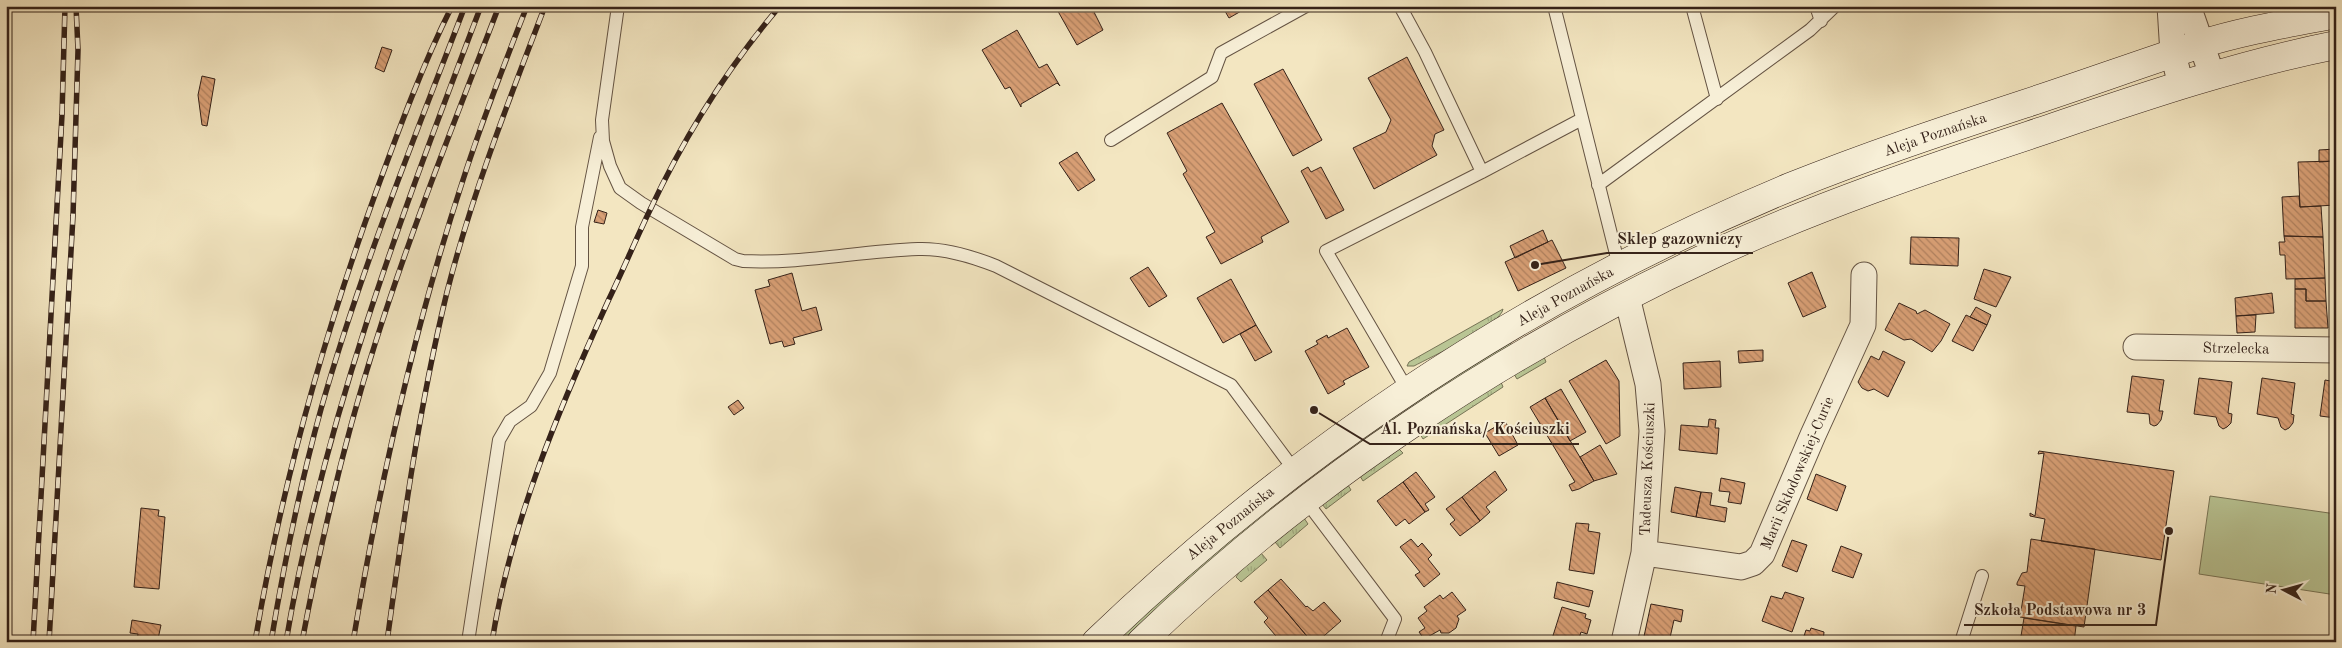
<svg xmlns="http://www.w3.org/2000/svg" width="2342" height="648" font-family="'Old Standard TT',serif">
  <defs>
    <pattern id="grass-tufts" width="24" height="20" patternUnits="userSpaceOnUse" patternTransform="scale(1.25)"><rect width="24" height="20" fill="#b9c594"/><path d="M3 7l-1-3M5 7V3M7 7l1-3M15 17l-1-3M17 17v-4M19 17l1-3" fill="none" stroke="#a0a97f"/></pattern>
    <pattern id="building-back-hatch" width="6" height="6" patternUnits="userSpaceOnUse" patternTransform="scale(1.25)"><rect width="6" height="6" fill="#d89f75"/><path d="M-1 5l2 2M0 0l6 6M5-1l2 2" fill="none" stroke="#b0815f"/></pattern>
  </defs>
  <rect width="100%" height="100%" fill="#f3e6c1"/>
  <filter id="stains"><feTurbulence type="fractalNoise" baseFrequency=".004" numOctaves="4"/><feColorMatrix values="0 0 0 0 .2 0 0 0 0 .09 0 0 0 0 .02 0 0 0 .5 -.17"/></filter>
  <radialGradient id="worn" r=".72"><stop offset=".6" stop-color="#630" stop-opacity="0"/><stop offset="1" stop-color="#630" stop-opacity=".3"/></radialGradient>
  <!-- grass -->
  <path fill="url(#grass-tufts)" stroke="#777456" d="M1503,309C1502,324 1429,358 1414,366H1407L1409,362Z
    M1509,341L1512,345L1204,567L1123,642H1111L1210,553L1344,449Z
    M1544,357L1546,362L1517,379L1514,374Z
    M1501,382L1503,387L1423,439L1420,434Z
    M1399,449L1403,453L1363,481L1360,476Z
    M1348,485L1351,490L1326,509L1322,504Z
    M1304,518L1308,524L1280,548L1275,542Z
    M1261,553L1267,560L1241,582L1236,577L1242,568Z"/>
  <!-- garden -->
  <path fill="#b9c594" stroke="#777456" d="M2210,496L2336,514V595L2199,574Z"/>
  <!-- building -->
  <path fill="url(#building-back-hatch)" stroke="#352219" d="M1055,6H1091L1103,30L1077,45Z
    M1222,6H1250L1229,18Z
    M1017,30L1039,68L1047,64L1060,86L1057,83L1021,104V107L1010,87L1005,89L982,50Z
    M382,47L392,50L384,72L375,68Z
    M1407,57L1444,130L1435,134L1432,146L1437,155L1374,189L1353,148L1386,132L1391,120L1368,78Z
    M1283,69L1322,140L1293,156L1254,84Z
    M202,76L215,79L207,126L202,125L198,95Z
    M1222,103L1289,222L1261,237L1263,242L1221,264L1206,237L1215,232L1183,174L1187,171L1167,133Z
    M2336,149V161L2319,162V150Z
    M1077,152L1095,180L1078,191L1059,163Z
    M2336,161V205L2300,207L2298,162Z
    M1308,167L1311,172L1321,167L1344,210L1326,219L1301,171Z
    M2299,196L2300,207L2321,206L2323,237L2284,236L2282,197Z
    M598,210L607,213L604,224L594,222Z
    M1543,230L1548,242L1515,258L1510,246Z
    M2284,236L2323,237L2325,278L2286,279L2285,255H2280L2279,242H2285Z
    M1911,237L1959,238L1958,266L1910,264Z
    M1552,240L1566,268L1518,291L1505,262Z
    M1148,267L1167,296L1149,307L1130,278Z
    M1984,269L2011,277L1996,307L1974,299Z
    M1812,272L1826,307L1803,317L1788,283Z
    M792,273L802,311L816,307L822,330L793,338L795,344L784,347L782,341L770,344L755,290L770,286L768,280Z
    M2325,278L2326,301H2306V289H2295V279Z
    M1231,279L1256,325L1223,343L1197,298Z
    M2295,289H2306V301H2326L2328,328H2295Z
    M2272,293L2274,313L2236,316L2235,298Z
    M1899,303L1916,311L1917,314L1925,310L1950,324L1941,341L1932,352L1911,339L1904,340L1885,330Z
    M1976,307L1991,315L1987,325L1970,317Z
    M1966,315L1987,325L1973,351L1952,341Z
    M2256,315L2255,332L2237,333L2236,316Z
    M1256,325L1272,352L1255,361L1240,334Z
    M1347,328L1369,367L1343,381L1345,384L1328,394L1305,351L1318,344L1316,341L1327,335L1328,338Z
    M1763,350V361L1739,363L1738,351Z
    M1883,351L1905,362L1888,397L1874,389L1868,391L1862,388L1858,382L1871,356L1879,360Z
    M1606,360L1619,381L1620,436L1606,444L1569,381Z
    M1720,361L1721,387L1684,389L1683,363Z
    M2132,376L2164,380L2159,411H2163L2161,420L2157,425L2154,426L2150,424L2149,414L2127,412Z
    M2199,378L2232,382L2228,413L2232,414L2231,423L2227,427L2223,429L2219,426L2216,417L2194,414Z
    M2262,378L2295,383L2291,414L2294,415L2293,423L2289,428L2285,430L2281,427L2278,418L2257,414Z
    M2325,380L2336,382V418L2320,416Z
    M1561,389L1586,432L1570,441L1545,398Z
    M1545,398L1594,481L1579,489L1572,491L1569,485L1575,482L1530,407Z
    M738,400L744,408L734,415L728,407Z
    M1709,419L1716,420L1715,428H1719L1717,454L1679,450L1681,425L1708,427Z
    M1505,421L1518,445L1499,456L1485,433Z
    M1600,445L1617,474L1594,481L1580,457Z
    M2039,451L2174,471L2161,560L2041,541L2045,519L2030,516V513L2035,516L2044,453L2038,454Z
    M1495,471L1507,490L1486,507L1490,512L1480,521L1462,497Z
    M1416,472L1435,497L1425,504L1429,510L1425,512L1403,482Z
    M1816,474L1846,486L1837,511L1807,499Z
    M1721,478L1745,483L1741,504L1728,502L1730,492L1719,491Z
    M1403,482L1425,512L1409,524L1405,519L1396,526L1377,501Z
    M1675,487L1701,492L1696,517L1671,512Z
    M1701,492L1712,493L1710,505L1727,508L1725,522L1696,517Z
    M1462,497L1480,521L1460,536L1450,524L1455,520L1446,509Z
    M141,508L159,510L158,516L165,517L159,589L134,587Z
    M1576,523L1589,524L1588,531L1600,533L1594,574L1569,570Z
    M1411,539L1418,547L1422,543L1432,555L1428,559L1440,574L1424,587L1415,575L1420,572L1400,547Z
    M2031,539L2095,549L2084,627L2020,617L2025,586L2017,585V583L2022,573L2027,572Z
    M1792,540L1807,545L1797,572L1782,566Z
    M1841,546L1862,554L1853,578L1832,571Z
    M1281,579L1306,607L1307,606L1313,611L1324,602L1341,621L1317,642H1312L1268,590Z
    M1557,582L1593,591L1589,607L1554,598Z
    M1268,590L1310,640L1312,642H1281L1264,622L1268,618L1254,602Z
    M1452,592L1466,610L1457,616L1459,619L1456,628L1449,633H1441L1440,630L1424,639L1419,632L1425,628L1418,618L1427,611L1424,607L1440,595L1443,599Z
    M1785,592L1804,598L1792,632L1762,621L1771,596L1782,599Z
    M1651,604L1683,610L1681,622L1674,620L1669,642L1643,641Z
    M1562,607L1586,614L1585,618L1591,620L1587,634L1581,632L1578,642H1551Z
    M2024,618L2076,626L2074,642H2020Z
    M132,620L161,625L158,639L150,637L149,642H137L138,634L130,633Z
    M1811,628L1824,632L1823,642H1802L1806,630L1810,631Z"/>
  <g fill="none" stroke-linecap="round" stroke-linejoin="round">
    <defs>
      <path id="lane" d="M618,6L602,120L603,141L610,166L620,188L641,203L735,259L743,261C802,264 859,251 918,249C945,248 971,256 996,266L1231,385L1295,471
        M1400,6L1425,52L1482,172L1582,119
        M1554,6L1619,266
        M1692,6L1717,99
        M1816,6L1821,21
        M1111,140L1212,77L1221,53L1306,6
        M1598,185L1810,30L1835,6
        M1408,391L1326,251L1482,172
        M1306,501L1395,619L1386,642
        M468,642L499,440L510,421L531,406L550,373L582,266V227L600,137
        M1961,642L1982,576"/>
      <path id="street" d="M2170,6L2173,54L2181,85
        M2188,6L2212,75
        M2136,347L2336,350
        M1644,553L1741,567L1753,563L1762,554L1813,435L1863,325L1864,275
        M1624,642L1644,553L1652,431L1648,384L1627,297"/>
      <path id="secondary" d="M1096,642C1298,448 1532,294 1790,187C1867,156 1945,130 2024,104C2082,85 2140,64 2198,45C2242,31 2290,23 2336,14
        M1141,642C1308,481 1507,349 1718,252C1819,206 1924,170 2030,135C2131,101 2231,66 2336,45"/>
    </defs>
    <!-- lane casing -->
    <use href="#lane" stroke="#645343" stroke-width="14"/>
    <!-- street casing -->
    <use href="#street" stroke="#645343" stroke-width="27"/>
    <!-- secondary casing -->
    <use href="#secondary" stroke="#352219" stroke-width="29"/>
    <!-- lane -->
    <use href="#lane" stroke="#f7efd7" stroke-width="12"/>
    <!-- street -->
    <use href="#street" stroke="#f7efd7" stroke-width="25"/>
    <!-- secondary -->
    <use href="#secondary" stroke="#f7efd7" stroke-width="28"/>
    <defs>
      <path id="rail" d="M33,642L62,115L65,6
        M49,642L73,216L78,50L76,6
        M255,642C281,488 323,338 376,192C399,129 422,66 452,6
        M271,642C284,564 300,485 321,409C360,272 414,139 465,6
        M286,642C323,421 402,214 481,6
        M302,642C321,541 344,441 375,344C411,230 456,118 499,6
        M353,642C379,487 413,332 462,183C481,123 504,65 527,6
        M387,642C403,524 419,407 447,292C472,194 509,100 545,6
        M492,642C511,521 559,409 609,299C623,270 636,239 650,210C684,137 728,67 780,6"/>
    </defs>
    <!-- rail casing -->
    <use href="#rail" stroke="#352219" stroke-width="5.5"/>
    <!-- rail -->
    <use href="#rail" stroke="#f7efd7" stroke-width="4" stroke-dasharray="11" stroke-linecap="butt"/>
  </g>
  <g text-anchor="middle" stroke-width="4" stroke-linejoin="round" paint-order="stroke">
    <!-- street labels -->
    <g font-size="15" fill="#352219" stroke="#f7efd7">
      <text transform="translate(1935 134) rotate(-19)" y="5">Aleja Poznańska</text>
      <text transform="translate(1565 296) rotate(-29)" y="5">Aleja Poznańska</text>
      <text transform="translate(2236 348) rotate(1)" y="5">Strzelecka</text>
      <text transform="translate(1647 469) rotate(-88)" y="5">Tadeusza Kościuszki</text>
      <text transform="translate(1797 473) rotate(-67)" y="5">Marii Skłodowskiej-Curie</text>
      <text transform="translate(1230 523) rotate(-39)" y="5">Aleja Poznańska</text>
    </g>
  </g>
  <!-- callouts -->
  <path fill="none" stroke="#352219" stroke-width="2" d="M1535 265L1607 253H1753M1314 410L1370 444H1579M2169 531L2156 625H1964"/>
  <g fill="#352219" stroke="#f7efd7" stroke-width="2">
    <circle cx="1535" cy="265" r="5"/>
    <circle cx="1314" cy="410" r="5"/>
    <circle cx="2169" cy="531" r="5"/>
  </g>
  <g font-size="16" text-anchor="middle" font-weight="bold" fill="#352219" stroke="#f7efd7" stroke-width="4" stroke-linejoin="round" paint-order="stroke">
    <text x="1680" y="244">Sklep gazowniczy</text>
    <text x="1475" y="434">Al. Poznańska/ Kościuszki</text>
    <text x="2060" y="615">Szkoła Podstawowa nr 3</text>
  </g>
  <!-- margin -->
  <rect width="2342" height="648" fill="none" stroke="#f3e6c1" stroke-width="25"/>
  <rect x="8" y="8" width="2327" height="633" fill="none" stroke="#352219" stroke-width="2.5"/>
  <rect x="12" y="12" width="2317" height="623" fill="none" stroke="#352219"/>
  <!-- north arrow -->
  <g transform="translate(2284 590) rotate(276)" stroke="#f7efd7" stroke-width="4" paint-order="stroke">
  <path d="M0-4L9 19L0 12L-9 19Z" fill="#352219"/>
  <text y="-8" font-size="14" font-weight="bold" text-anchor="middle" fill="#352219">N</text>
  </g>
  <rect width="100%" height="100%" filter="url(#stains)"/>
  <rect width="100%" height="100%" fill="url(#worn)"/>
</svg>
